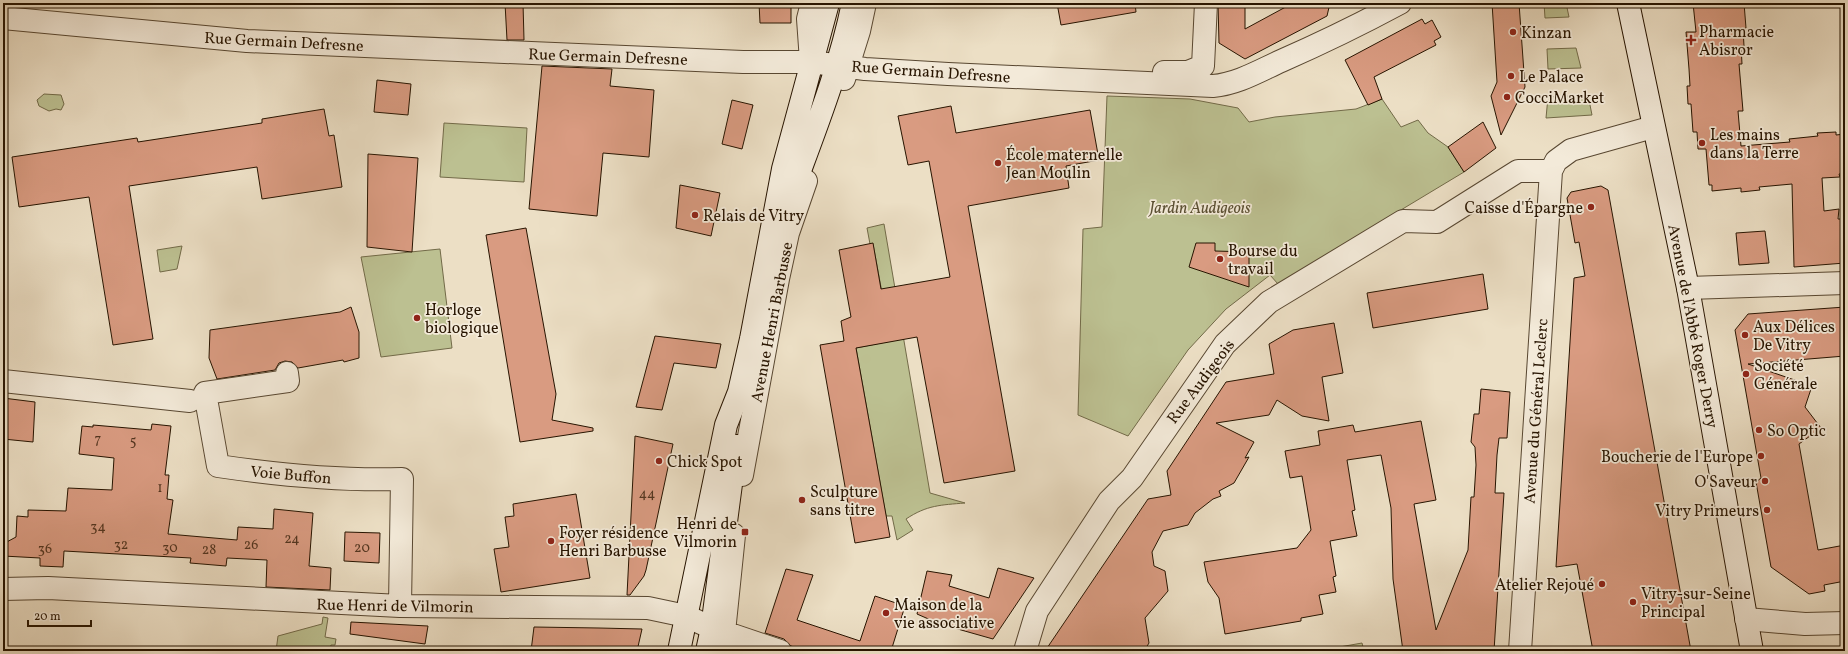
<svg xmlns="http://www.w3.org/2000/svg" width="1848" height="654" font-family="Vollkorn,serif">
  <rect width="100%" height="100%" fill="#ecdfc5"/>
  <filter id="stains"><feTurbulence type="fractalNoise" baseFrequency=".005" numOctaves="4"/><feColorMatrix values="0 0 0 0 .2 0 0 0 0 .09 0 0 0 0 .02 0 0 0 .5 -.17"/></filter>
  <radialGradient id="worn" r=".72"><stop offset=".6" stop-color="#630" stop-opacity="0"/><stop offset="1" stop-color="#630" stop-opacity=".3"/></radialGradient>
  <!-- green -->
  <path fill="#bcc091" stroke="#726a48" d="M1544,3H1566L1569,17L1545,18Z
    M1576,48L1581,68L1548,69L1547,49Z
    M44,94L61,95L64,104L61,110L56,109L49,111L39,106L37,100Z
    M1588,95L1592,115L1546,118L1548,97Z
    M1107,96L1190,99L1238,108L1249,122L1275,117L1356,109L1382,99L1401,127L1418,120L1428,133L1448,147L1464,172L1278,284L1270,275L1226,309L1188,350L1128,436L1078,415L1083,229L1102,227Z
    M444,123L527,128L524,182L440,177Z
    M884,224L930,493L965,503C941,505 927,505 906,519L913,530L897,540L892,516H886L856,348L891,341L873,244H870L867,228Z
    M182,246L177,269L160,272L157,250Z
    M440,249L452,348L381,357L361,257Z
    M323,617L328,618L325,637L336,639L335,645H331L330,651H276L278,636L322,624Z
    M1362,643L1364,651H1317Z"/>
  <!-- building -->
  <path fill="#d99b81" stroke="#271400" d="M505,3H523L524,40H507Z
    M759,3H791V23H760Z
    M1057,3H1135L1136,12L1061,25Z
    M1218,3H1245V29L1293,3H1330L1327,16L1245,59L1219,43Z
    M1492,3H1519L1525,87L1501,135L1491,96L1497,82Z
    M1693,3H1744L1746,28L1743,29L1744,46H1741L1742,64H1739L1743,111H1738L1741,146L1790,142L1789,139L1818,136L1817,133L1836,132V135L1845,134V173L1839,174L1840,177L1822,178L1824,211L1839,209L1838,219H1842L1841,230H1845V263L1794,267L1792,184L1759,187L1760,190L1741,192V188L1712,191V185H1709L1706,149H1698L1697,132H1693L1691,104H1688L1687,86H1690L1689,69L1686,32H1696Z
    M1422,19L1425,24L1432,20L1441,37L1434,41L1436,45L1374,77L1382,99L1368,105L1345,60Z
    M542,66L612,69L610,86L654,90L649,157L603,153L597,216L529,209Z
    M377,80L411,84L408,115L374,112Z
    M732,100L753,105L742,149L722,144Z
    M951,106L956,133L1090,110L1099,160L1066,166L1069,188L968,206L1015,471L944,483L917,337L856,348L890,537L855,543L820,345L844,341L841,321L851,317L839,250L873,243L881,289L950,277L929,161L908,165L898,116Z
    M324,109L329,136L334,135L342,187L262,199L257,167L129,186L153,339L113,345L89,197L19,207L12,157L137,138L138,142L262,123V119Z
    M1483,122L1496,148L1464,172L1448,147Z
    M368,154L418,158L412,252L367,247Z
    M680,185L720,193L711,236L676,228Z
    M1601,186L1608,190L1691,651H1593L1577,564L1556,567L1574,278L1585,276L1579,242L1575,243L1567,198L1571,192Z
    M526,228L556,394L552,420L593,428V431L520,442L486,235Z
    M1765,231L1769,263L1739,265L1736,233Z
    M1196,243H1215V251L1249,252V287L1189,267Z
    M1483,274L1488,309L1373,328L1367,293Z
    M351,307L359,332V358L344,362L343,360L298,368L292,362L285,361L279,363L275,370L217,379L209,358L210,330L340,312Z
    M1845,307V356L1748,364L1812,386L1805,407L1821,428L1799,444L1818,550L1845,545V581L1824,585L1825,591L1809,594L1771,567L1756,482L1761,478L1735,330L1748,314Z
    M1334,323L1343,373L1322,377L1329,421L1302,416L1277,400L1269,415L1216,423L1254,442L1245,458L1249,457L1234,483L1219,491L1221,496L1213,499L1195,513L1188,525L1163,531L1152,552L1154,566L1165,571L1168,591L1145,618L1149,643L1144,651H1045L1148,499L1171,495L1167,471L1226,382L1274,374L1269,344L1293,330Z
    M655,336L721,344L716,368L674,363L662,410L636,407Z
    M1481,389L1510,392L1507,438H1499L1497,455L1495,493H1504L1494,651H1403L1393,579L1391,508L1381,455L1347,460L1355,510L1352,511L1357,536L1330,541L1336,576L1333,577L1336,592L1319,595L1323,614L1301,618V621L1225,634L1219,598L1208,582L1204,562L1297,548L1311,530L1302,476L1290,478L1285,451L1320,445L1318,431L1353,425L1355,432L1421,421L1436,500L1414,504L1436,630L1468,550L1471,497H1474L1476,465L1475,447L1471,442L1474,414H1479Z
    M3,398L35,402L33,442L3,439Z
    M152,424L171,426L165,475H169L167,499L173,500L168,534L237,540L238,527L273,529L274,509L313,513L309,566L331,568L330,590L266,587L267,560L227,558L226,566L190,563L191,558L64,551L63,567L40,566V558L3,556V544L16,537L17,516L28,517V510L66,511L68,488L112,490L114,458L79,454L82,426L93,427V425L151,430Z
    M635,436L673,444L646,570L644,576L630,595H627Z
    M576,494L590,578L501,592L494,549L509,547L505,517L514,516L513,504Z
    M345,532L380,533L379,563L344,561Z
    M998,568L1034,578L993,639L940,624L917,614L927,571L952,575L949,586L989,598Z
    M786,569L813,575L797,620L860,641L875,596L905,606L891,651H807L791,646L784,639L765,633Z
    M351,622L428,626L425,644L350,634Z
    M534,627L599,628L642,629L637,651H531Z"/>
  <g fill="none" stroke-linecap="round" stroke-linejoin="round">
    <defs>
      <path id="street" d="M3,18L247,41L743,62H811L865,69L948,74L1213,86C1237,84 1259,71 1281,61C1322,43 1361,24 1400,3
        M811,61L808,19L812,3
        M1164,72H1188L1203,66L1206,3
        M844,79L859,31L865,3
        M1688,288L1845,283
        M287,373L288,381L205,393L218,466C279,475 341,481 402,479L400,606
        M3,381L190,401
        M742,475L778,279L788,233L806,181
        M3,589L48,588L400,606L648,608L686,616L712,628L780,651
        M1746,619L1805,624L1845,623
        M720,651L724,632L734,535
        M1025,651L1037,611L1109,501L1132,478L1225,344L1269,302L1403,221L1437,222L1518,171H1551
        M1520,651L1551,171L1556,161L1571,150L1653,127"/>
      <path id="secondary" d="M1628,3L1688,288L1752,651
        M788,203C812,137 839,72 853,3
        M679,651L726,425L739,392L751,339L783,169L828,3
        M707,651L712,628L736,446"/>
    </defs>
    <!-- street casing -->
    <use href="#street" stroke="#584731" stroke-width="24"/>
    <!-- secondary casing -->
    <use href="#secondary" stroke="#271400" stroke-width="24"/>
    <!-- street -->
    <use href="#street" stroke="#f3ead9" stroke-width="22"/>
    <!-- secondary -->
    <use href="#secondary" stroke="#f3ead9" stroke-width="22"/>
  </g>
  <!-- markers -->
  <g fill="#8f2418" stroke="#f3ead9" stroke-width="1.5">
    <circle cx="1513" cy="32" r="4"/>
    <path d="M1689 34h4v4h4v4h-4v4h-4v-4h-4v-4h4z"/>
    <circle cx="1511" cy="76" r="4"/>
    <circle cx="1507" cy="97" r="4"/>
    <circle cx="1702" cy="143" r="4"/>
    <circle cx="998" cy="163" r="4"/>
    <circle cx="1591" cy="207" r="4"/>
    <circle cx="695" cy="215" r="4"/>
    <circle cx="1220" cy="259" r="4"/>
    <circle cx="417" cy="318" r="4"/>
    <circle cx="1745" cy="335" r="4"/>
    <circle cx="1746" cy="374" r="4"/>
    <circle cx="1759" cy="430" r="4"/>
    <circle cx="1761" cy="456" r="4"/>
    <circle cx="659" cy="461" r="4"/>
    <circle cx="1765" cy="481" r="4"/>
    <circle cx="802" cy="500" r="4"/>
    <circle cx="1767" cy="510" r="4"/>
    <rect x="741" y="528" width="8" height="8" rx="2"/>
    <circle cx="551" cy="541" r="4"/>
    <circle cx="1602" cy="584" r="4"/>
    <circle cx="1633" cy="602" r="4"/>
    <circle cx="886" cy="613" r="4"/>
  </g>
  <g text-anchor="middle" stroke-width="3.5" stroke-linejoin="round" paint-order="stroke">
    <!-- number labels -->
    <g font-size="14" fill="#543620">
      <text x="98" y="443">7</text>
      <text x="133" y="445">5</text>
      <text x="160" y="492">1</text>
      <text x="647" y="498">44</text>
      <text x="98" y="531">34</text>
      <text x="292" y="543">24</text>
      <text x="121" y="549">32</text>
      <text x="251" y="549">26</text>
      <text x="170" y="552">30</text>
      <text x="362" y="552">20</text>
      <text x="45" y="553">36</text>
      <text x="209" y="554">28</text>
    </g>
    <!-- poi labels -->
    <g font-size="16" fill="#271400" stroke="#f3ead9" text-anchor="start">
      <text x="1699" y="37">Pharmacie<tspan x="1699" dy="18">Abisror</tspan></text>
      <text x="1521" y="38">Kinzan</text>
      <text x="1519" y="82">Le Palace</text>
      <text x="1515" y="103">CocciMarket</text>
      <text x="1710" y="140">Les mains<tspan x="1710" dy="18">dans la Terre</tspan></text>
      <text x="1006" y="160">École maternelle<tspan x="1006" dy="18">Jean Moulin</tspan></text>
      <text x="1583" y="213" text-anchor="end">Caisse d'Épargne</text>
      <text x="703" y="221">Relais de Vitry</text>
      <text x="1228" y="256">Bourse du<tspan x="1228" dy="18">travail</tspan></text>
      <text x="425" y="315">Horloge<tspan x="425" dy="18">biologique</tspan></text>
      <text x="1753" y="332">Aux Délices<tspan x="1753" dy="18">De Vitry</tspan></text>
      <text x="1754" y="371">Société<tspan x="1754" dy="18">Générale</tspan></text>
      <text x="1767" y="436">So Optic</text>
      <text x="1753" y="462" text-anchor="end">Boucherie de l'Europe</text>
      <text x="667" y="467">Chick Spot</text>
      <text x="1757" y="487" text-anchor="end">O'Saveur</text>
      <text x="810" y="497">Sculpture<tspan x="810" dy="18">sans titre</tspan></text>
      <text x="1759" y="516" text-anchor="end">Vitry Primeurs</text>
      <text x="737" y="529" text-anchor="end">Henri de<tspan x="737" dy="18">Vilmorin</tspan></text>
      <text x="559" y="538">Foyer résidence<tspan x="559" dy="18">Henri Barbusse</tspan></text>
      <text x="1594" y="590" text-anchor="end">Atelier Rejoué</text>
      <text x="1641" y="599">Vitry-sur-Seine<tspan x="1641" dy="18">Principal</tspan></text>
      <text x="894" y="610">Maison de la<tspan x="894" dy="18">vie associative</tspan></text>
    </g>
    <!-- street labels -->
    <g font-size="16" fill="#271400" stroke="#f3ead9">
      <text transform="translate(284 41) rotate(3)" y="6">Rue Germain Defresne</text>
      <text transform="translate(608 56) rotate(2)" y="6">Rue Germain Defresne</text>
      <text transform="translate(931 71) rotate(4)" y="6">Rue Germain Defresne</text>
      <text transform="translate(771 322) rotate(-79)" y="6">Avenue Henri Barbusse</text>
      <text transform="translate(1694 326) rotate(79)" y="6">Avenue de l'Abbé Roger Derry</text>
      <text transform="translate(1200 381) rotate(-53)" y="6">Rue Audigeois</text>
      <text transform="translate(1535 411) rotate(-86)" y="6">Avenue du Général Leclerc</text>
      <text transform="translate(291 474) rotate(5)" y="6">Voie Buffon</text>
      <text transform="translate(395 605) rotate(1)" y="6">Rue Henri de Vilmorin</text>
    </g>
    <!-- park labels -->
    <g font-size="16" font-style="italic" fill="#5b5033" stroke="#f3ead9">
      <text x="1200" y="213">Jardin Audigeois</text>
    </g>
  </g>
  <!-- margin -->
  <rect width="1848" height="654" fill="none" stroke="#ecdfc5" stroke-width="16"/>
  <rect x="4" y="4" width="1840" height="646" fill="none" stroke="#271400" stroke-width="2"/>
  <rect x="8" y="8" width="1832" height="638" fill="none" stroke="#271400"/>
  <!-- scale -->
  <path d="M28 620v6h63v-6" fill="none" stroke="#271400" stroke-width="2"/>
  <text x="34" y="620" font-size="12" fill="#271400" stroke="#f3ead9" stroke-width="3" paint-order="stroke">20 m</text>
  <rect width="100%" height="100%" filter="url(#stains)"/>
  <rect width="100%" height="100%" fill="url(#worn)"/>
</svg>
